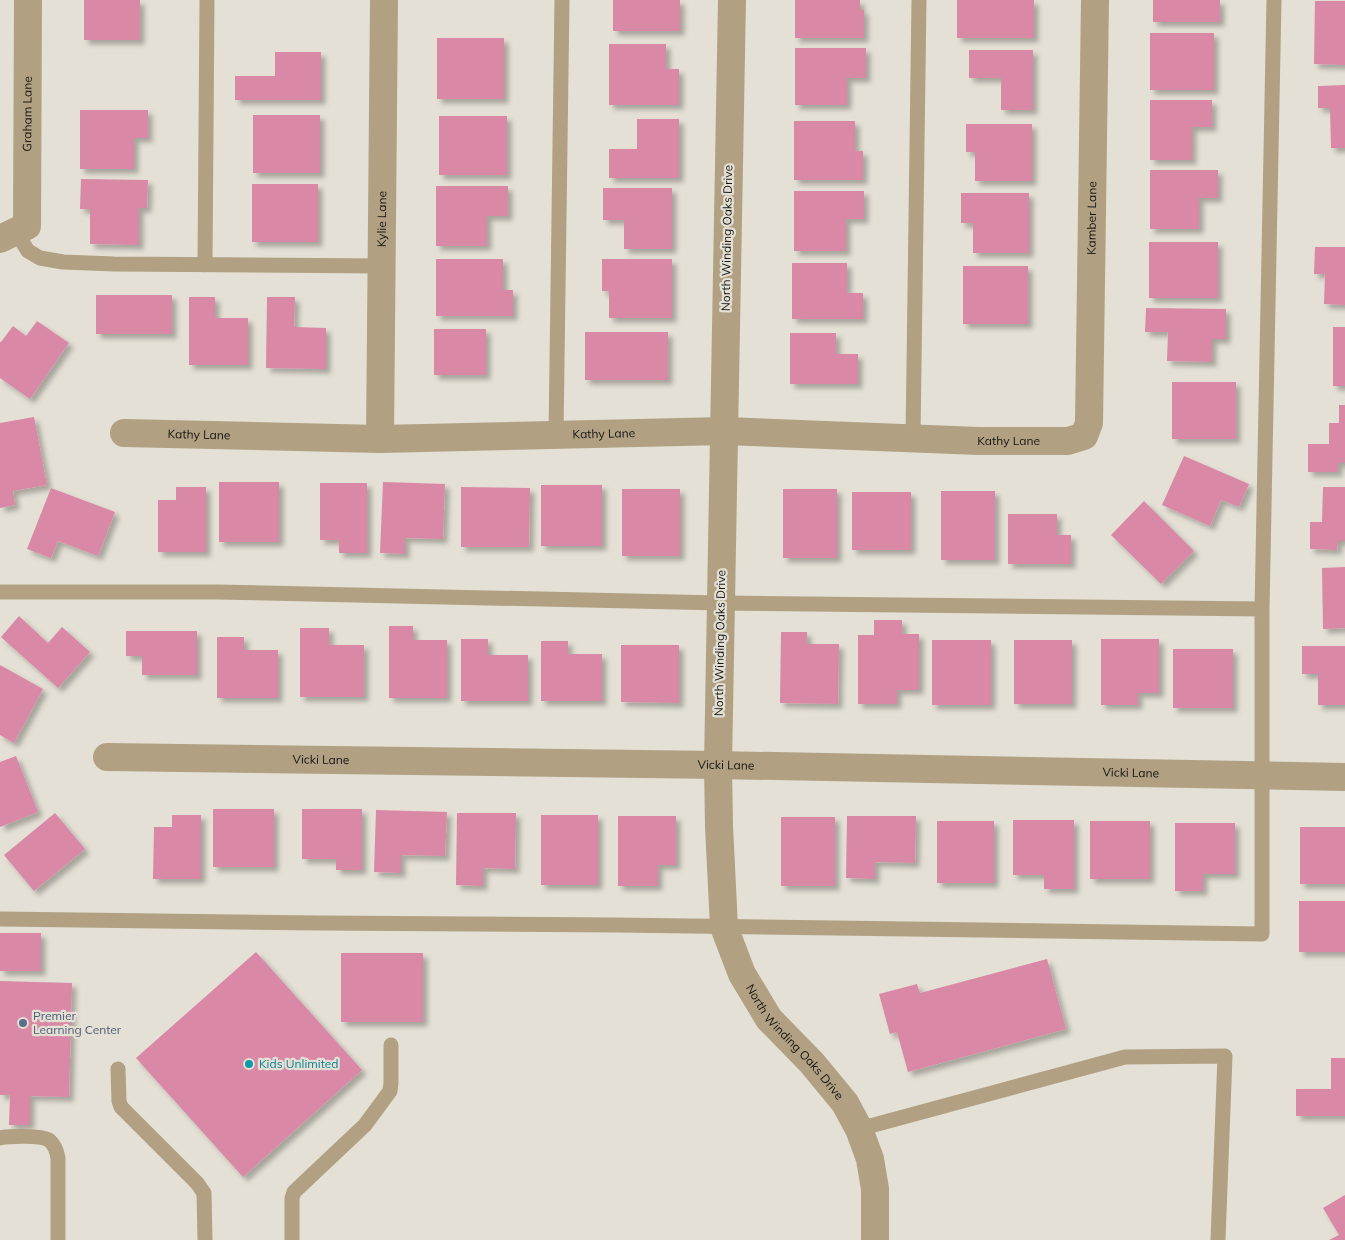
<svg xmlns="http://www.w3.org/2000/svg" width="1345" height="1240" font-family="Mulish,sans-serif">
  <defs>
    <filter id="shadow"><feDropShadow dx="4.5" dy="4.5" stdDeviation="2.5" flood-color="#0004"/></filter>
  </defs>
  <rect width="100%" height="100%" fill="#e4e0d6"/>
  <!-- building -->
  <path fill="#d988a5" filter="url(#shadow)" d="M84,0H140V40H84Z
    M613,0H680V31H613Z
    M795,0H860V10H864V38H795Z
    M957,0H1034V38H957Z
    M1153,0H1220V22H1153Z
    M1315,1H1345V65L1314,64Z
    M1150,33H1214V90H1150Z
    M437,38H504V99H437Z
    M609,44H666V69H679V105H609Z
    M795,48H866V78H847V105H795Z
    M969,50H1033V110H1001V78H969Z
    M275,52H321V100H235V76H275Z
    M1345,85V148H1331L1330,108H1318V86Z
    M1150,100H1212V127H1192V160H1150Z
    M80,110H148V138H134V169H80Z
    M253,115H320V173H253Z
    M439,116H507V175H439Z
    M637,119H679V178H609V149H637Z
    M794,121H855V151H863V180H794Z
    M966,124H1032V181H975V152H966Z
    M1150,170H1218V198H1199V229H1150Z
    M81,179L148,180L147,208H139V245L90,244V209H80Z
    M252,184H318V242H252Z
    M436,186H508V216H487V246H436Z
    M603,188H672V249H624V220H603Z
    M794,191H864V219H846V251H794Z
    M961,193H1029V253H973V223H961Z
    M1149,242H1218V298H1149Z
    M1315,247H1345V305L1324,304L1325,274H1314Z
    M436,259H503V290H513V316H436Z
    M602,259H672V318H609V291H602Z
    M792,263H847V293H863V319H792Z
    M963,266H1028V324H963Z
    M96,295H172V334H96Z
    M189,297H215V318H248V365H189Z
    M267,297H295L294,327L326,328V369L266,368Z
    M1146,308L1226,309V339H1212V362L1167,361L1168,332H1145Z
    M37,321L69,343L30,399L0,378V342H1L13,326L26,336Z
    M1333,327H1345V386H1333Z
    M434,329H486V375H434Z
    M585,332H668V380H585Z
    M790,333H836V354H858V384H790Z
    M1172,382H1236V439H1172Z
    M1339,405H1345V463H1338V472H1308V444H1329V423H1339Z
    M34,417L47,485L13,491L15,505L0,508V423Z
    M1184,456L1249,484L1239,507L1221,500L1210,526L1162,505Z
    M219,482H279V542H219Z
    M383,482L445,484L443,539L405,538V554L380,553Z
    M320,483H367V553H339V540H320Z
    M541,485H602V546H541Z
    M176,487H206V552H158V500H176Z
    M461,487L530,488L529,547H461Z
    M1323,487H1345V541H1338L1337,550L1310,549V522H1322Z
    M51,488L115,512L98,556L58,541L51,558L27,549Z
    M622,489H680V556H622Z
    M783,489H837V558H783Z
    M941,491H995V560H941Z
    M852,492H911V550H852Z
    M1144,501L1194,551L1161,584L1111,535Z
    M1008,514H1057V535H1071V564H1008Z
    M1345,567V628L1323,629L1322,568Z
    M19,616L48,643L62,627L90,652L58,688L1,637Z
    M874,620H902V634H919V690H897V704H858V635H874Z
    M389,626H413V640H447V698H389Z
    M300,628H329V645H364V697H300Z
    M126,631H197V675H142V656H126Z
    M781,632H807V644H839L838,704L780,703Z
    M217,637H244V650H278V698H217Z
    M461,639H488V655H528V701H461Z
    M1101,639H1159V693H1138V705H1101Z
    M932,640H991V705H932Z
    M1014,640H1072V704H1014Z
    M541,641H568V654H602V701H541Z
    M621,645H679V703L621,702Z
    M1302,646H1345V705H1318V674H1302Z
    M1173,649H1233V708H1173Z
    M0,665L43,689L14,743L0,735Z
    M16,756L38,812L0,827V762Z
    M213,809H274V867H213Z
    M302,809H362V870H336V859H302Z
    M376,810L447,812L445,856L401,855V873L374,872Z
    M55,813L85,849L34,891L4,855Z
    M457,813H516L515,869L483,868V886L456,885Z
    M172,815H201V879H153L154,827H172Z
    M541,815H598V885H541Z
    M618,816H676V865H658V886H618Z
    M847,816H916L915,863L875,862V879L846,878Z
    M781,817H835V886H781Z
    M1013,820H1074V889H1044V875H1013Z
    M937,821H994V883H937Z
    M1090,821H1150V879H1090Z
    M1175,823H1235V874H1203V891H1175Z
    M1300,827H1345V884H1300Z
    M1299,901H1345V952H1299Z
    M0,933H41V971H0Z
    M256,952L362,1070L243,1177L136,1058Z
    M341,953H423V1022H341Z
    M1047,959L1066,1029L908,1072L897,1032L890,1034L879,994L917,984L920,993Z
    M0,981L72,983L69,1097L30,1096V1125H9L10,1095H0Z
    M1331,1058H1345V1116H1296V1089H1331Z
    M1345,1195V1240H1329L1339,1235L1323,1208Z"/>
  <g fill="none" stroke-linecap="round" stroke-linejoin="round">
    <!-- lane -->
    <path stroke="#b1a182" stroke-width="15" d="M16,232L28,251L40,258L63,262L114,264L381,266
      M205,265L207,0
      M556,435L562,0
      M913,438L919,0
      M0,592H217L721,603L1262,609L1274,0
      M0,919L319,923L617,925L1262,934V609
      M118,1069L119,1101L121,1107L197,1183L204,1193L205,1240
      M859,1129L1125,1057L1225,1056L1218,1240
      M0,1138C10,1136 40,1135 49,1140C54,1144 57,1152 58,1158V1240
      M292,1240V1198L294,1192L365,1125L390,1091L391,1083V1045"/>
    <!-- street -->
    <g stroke="#b1a182" stroke-width="28">
      <path id="s1" d="M732,0L718,765L719,826L724,927L742,974L769,1019L812,1063L845,1103L859,1129L870,1159L875,1189V1240"/>
      <path id="s2" d="M0,239L27,226L28,0"/>
      <path id="s3" d="M124,433L380,439L724,431L979,441H1068L1084,436L1089,423L1095,0"/>
      <path id="s4" d="M380,439L384,0"/>
      <path id="s5" d="M107,757L718,765L1345,777"/>
    </g>
  </g>
  <!-- markers -->
  <circle fill="#5c6f8a" stroke="#e4e0d6" stroke-width="2" cx="23" cy="1023" r="5"/>
  <circle fill="#0f9aa8" stroke="#e4e0d6" stroke-width="2" cx="249" cy="1064" r="5"/>
  <g text-anchor="middle" stroke-width="4.5" stroke-linejoin="round" paint-order="stroke">
    <!-- street labels -->
    <g font-size="12" fill="#161512" stroke="#e4e0d6">
      <text dy="4" stroke="none"><textPath href="#s2" startOffset="142">Graham Lane</textPath></text>
      <text dy="4" stroke="none"><textPath href="#s4" startOffset="220">Kylie Lane</textPath></text>
      <text dy="4" stroke="none"><textPath href="#s3" startOffset="1180">Kamber Lane</textPath></text>
      <text transform="translate(727 238) rotate(-89)" y="4">North Winding Oaks Drive</text>
      <text dy="4" stroke="none"><textPath href="#s3" startOffset="480">Kathy Lane</textPath></text>
      <text dy="4" stroke="none"><textPath href="#s3" startOffset="75">Kathy Lane</textPath></text>
      <text dy="4" stroke="none"><textPath href="#s3" startOffset="885">Kathy Lane</textPath></text>
      <text transform="translate(720 643) rotate(-89)" y="4">North Winding Oaks Drive</text>
      <text dy="4" stroke="none"><textPath href="#s5" startOffset="214">Vicki Lane</textPath></text>
      <text dy="4" stroke="none"><textPath href="#s5" startOffset="619">Vicki Lane</textPath></text>
      <text dy="4" stroke="none"><textPath href="#s5" startOffset="1024">Vicki Lane</textPath></text>
      <text dy="4" stroke="none"><textPath href="#s1" startOffset="1064">North Winding Oaks Drive</textPath></text>
    </g>
    <!-- service labels -->
    <g font-size="12" fill="#4e5e75" stroke="#e4e0d6" text-anchor="start">
      <text x="33" y="1020">Premier<tspan x="33" dy="14">Learning Center</tspan></text>
    </g>
    <!-- culture labels -->
    <g font-size="12" fill="#0d838f" stroke="#e4e0d6" text-anchor="start">
      <text x="259" y="1068">Kids Unlimited</text>
    </g>
  </g>
</svg>
